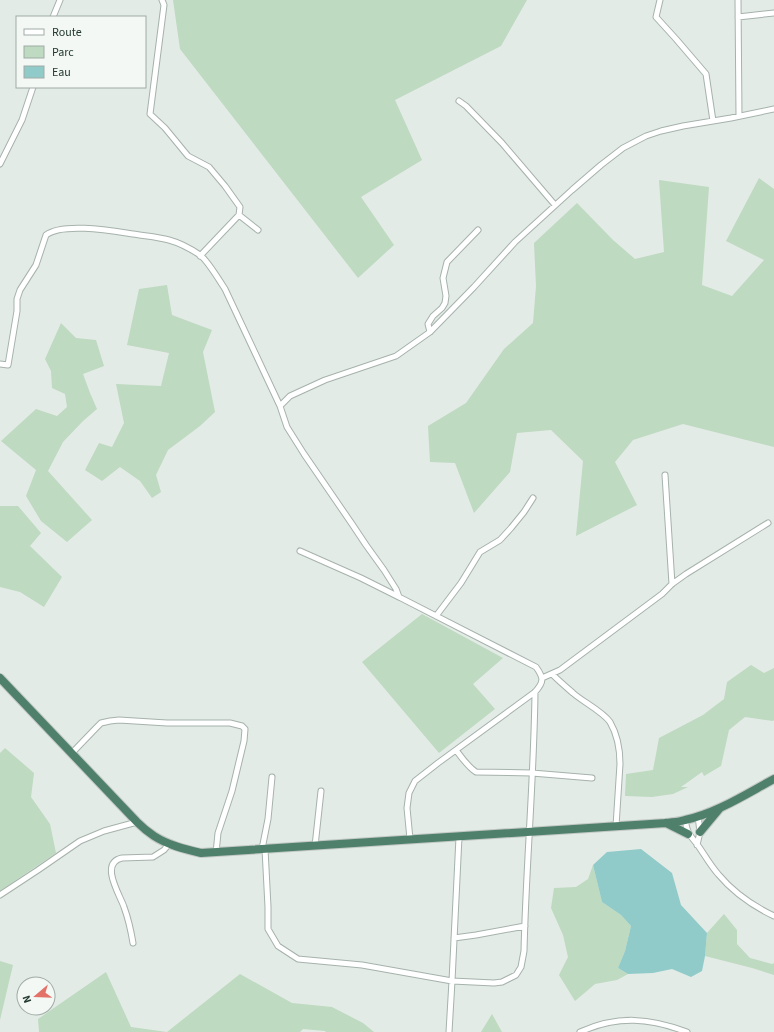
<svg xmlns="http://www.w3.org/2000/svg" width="774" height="1032" font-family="'Source Sans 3',sans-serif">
  <rect width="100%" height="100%" fill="#e3ebe6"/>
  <!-- green -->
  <path fill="#bedac0" d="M173,0H527L501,46L395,100L422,160L361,197L394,245L358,278L180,49Z
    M759,178L774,189V447L683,424L633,440L615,462L637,505L576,536L583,461L551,430L517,433L510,472L474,513L455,463L430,462L428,426L466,403L504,349L533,323L536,286L534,243L577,203L613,240L635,259L664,252L659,180L709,187L702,285L732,296L764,260L726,241Z
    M167,285L172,315L212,330L203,352L215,412L200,426L168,450L156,475L161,492L152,498L140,481L120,467L102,481L85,470L99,443L112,447L124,423L116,384L161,386L169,353L127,345L139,289Z
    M61,323L76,338L96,340L104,366L83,374L90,393L97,409L83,421L63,442L48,471L92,520L67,542L41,521L26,496L36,470L1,441L36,409L57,416L67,407L65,394L52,388L51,371L45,359Z
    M0,506H18L41,533L30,546L62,577L44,607L20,592L0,587Z
    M422,614L503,658L473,684L495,709L439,753L362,662Z
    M751,665L764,673L774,668V720L773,721L745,717L729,730L721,766L704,776L702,772L681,787H688L673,794L652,797L625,796L626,774L653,770L659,738L703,715L724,699L727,682Z
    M5,748L34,773L31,797L50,824L56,853L0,891V753Z
    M593,865L602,902L621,915L631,926L625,951L618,968L628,974L617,980L595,984L575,1001L559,975L568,957L563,935L551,908L554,888L576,887L588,879Z
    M724,914L737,930V944L750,958L772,964L774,963V975L752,968L705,956L707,933Z
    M0,961L13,965L0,1020Z
    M106,972L131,1027L167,1032L240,974L292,1003L332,1007L363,1023L374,1032H326L325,1031L303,1029L300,1032H39L38,1019Z
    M492,1014L502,1032H481Z"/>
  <!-- water -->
  <path fill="#90cbc9" d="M641,849L672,873L681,905L707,933L705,956L702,971L691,977L672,969L653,973L628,974L618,968L625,951L631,926L621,915L602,902L593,865L607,852Z"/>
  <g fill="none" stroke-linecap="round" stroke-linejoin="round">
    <defs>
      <path id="minor" d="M162,0L164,5L150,114L165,128L188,156L209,167L225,186L240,207L239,215L200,256
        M660,0L656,17L676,39L706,74L713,121
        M738,0L739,116
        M53,17L60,0
        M738,17L774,13
        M459,101L466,106L502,143L555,205
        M0,164L22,120L33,87
        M239,215L258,230
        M430,332L428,324L433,316L442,308L445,303L446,296L443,278L447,262L478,230
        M0,364L8,365L17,311V299L20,290L36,265L46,235C63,222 113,231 133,234C145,236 158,237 169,240C180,243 191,249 200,255C208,261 219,280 225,289L280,406
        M665,475L672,584
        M300,551L361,578L399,597
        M436,616L461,583L480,552L500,540L511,528L524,512L533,498
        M552,674C559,681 566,687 573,693C583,702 602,711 610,722C617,734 620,750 620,764L616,826
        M542,678L560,670L662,594L672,584L686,574L768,523
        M456,750C462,758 468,767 476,772L532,773L592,778
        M71,754L96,728L101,723L110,721L119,720L167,723H230L242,726L245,729L244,741L232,791L218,833L216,853
        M685,820C688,834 688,833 697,844C704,854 710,865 718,874C733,892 753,906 774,916
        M410,839L407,808L409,793L415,781L438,763L535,692C544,682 544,678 536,667L399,597L396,589L384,570L366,545L352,524L304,454L287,427L280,406L290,396L325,380L396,356L430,332L474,287L515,242L572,190L601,165L623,148L646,136L661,131L683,126L731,118L774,109
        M697,845L700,832L698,816
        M315,846L321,791
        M262,849L268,819L272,777
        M265,849L268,907V929L278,946L298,959L362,965L452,981L494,983L502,982L516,975L521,967L524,951C526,865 534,779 535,692
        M0,895L38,870L80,841L104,831L137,822
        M454,938L476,935L525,926
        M133,943C131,931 128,918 124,907C120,895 99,863 122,858L153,857L164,850L169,844
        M449,1032L452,981L459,837
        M580,1032C618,1015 650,1018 687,1032"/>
      <path id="trunk" d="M0,678L137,822C142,827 148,832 154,836C168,845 184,849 201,853L666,823C673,822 679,822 685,820C717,813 746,794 774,779
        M666,823L688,834
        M700,832L720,808"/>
    </defs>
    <!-- minor casing -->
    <use href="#minor" stroke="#a6b2ac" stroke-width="7"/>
    <!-- trunk casing -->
    <use href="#trunk" stroke="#c2c8c5" stroke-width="10"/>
    <!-- minor -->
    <use href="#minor" stroke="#fff" stroke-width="5"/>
    <!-- trunk -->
    <use href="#trunk" stroke="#4f806c" stroke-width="8"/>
  </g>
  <!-- legend -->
  <rect x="16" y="16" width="130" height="72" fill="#f3f8f4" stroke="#a0aca6"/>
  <rect x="24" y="29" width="20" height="6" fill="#ffffff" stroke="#a0aca6"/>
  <text x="52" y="36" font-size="12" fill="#243a31">Route</text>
  <rect x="24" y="46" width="20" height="12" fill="#bedac0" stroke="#a0aca6"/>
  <text x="52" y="56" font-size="12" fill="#243a31">Parc</text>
  <rect x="24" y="66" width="20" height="12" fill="#90cbc9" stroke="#a0aca6"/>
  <text x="52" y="76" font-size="12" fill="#243a31">Eau</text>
  <!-- north arrow -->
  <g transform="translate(36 996) rotate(251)"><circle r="19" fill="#f3f8f4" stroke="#a0aca6"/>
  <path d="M0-3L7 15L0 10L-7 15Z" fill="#e47168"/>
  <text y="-6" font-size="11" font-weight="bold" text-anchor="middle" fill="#243a31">N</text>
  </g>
</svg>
